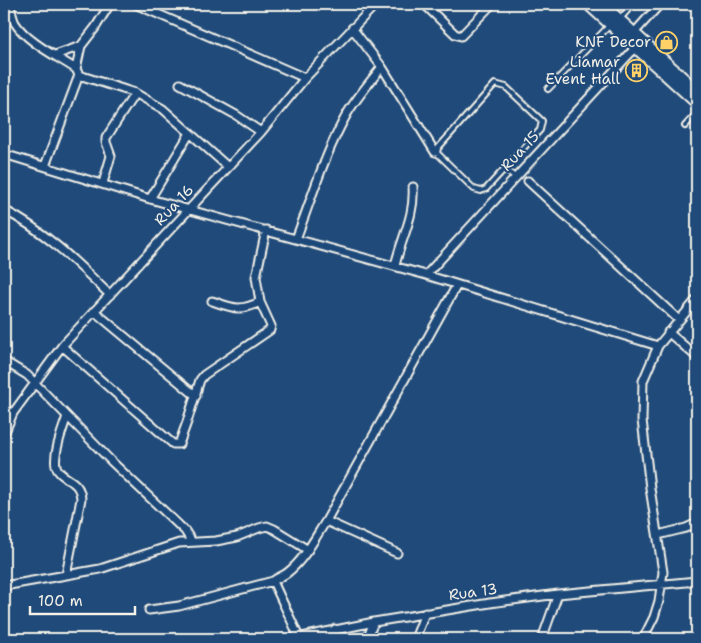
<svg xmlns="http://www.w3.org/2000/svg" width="701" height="643" font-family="'Shantell Sans',sans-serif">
  <rect width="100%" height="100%" fill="#1f4a7a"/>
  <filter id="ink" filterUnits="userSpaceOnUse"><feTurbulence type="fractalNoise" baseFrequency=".02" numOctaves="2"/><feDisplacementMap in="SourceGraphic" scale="10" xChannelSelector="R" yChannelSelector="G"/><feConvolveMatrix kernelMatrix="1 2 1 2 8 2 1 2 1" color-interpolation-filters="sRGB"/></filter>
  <g filter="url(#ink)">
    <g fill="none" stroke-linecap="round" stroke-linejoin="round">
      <defs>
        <path id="service" d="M620,19L633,4
          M495,84L506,87L542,121L540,130L486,189L481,191L474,189L437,153L438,148Z
          M548,89L609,26
          M685,126L697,113
          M505,169L515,177"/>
        <path id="minor" d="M10,4C11,10 12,17 15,23C27,42 58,57 76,69L79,75L45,166
          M135,4L305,78
          M424,4L455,34L461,36L492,4
          M352,28L382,67L435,152
          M634,33L660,4
          M55,55L81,46
          M76,69L81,46L95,28L110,4
          M79,75L135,93L163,109L228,167
          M180,84L236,115L261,132
          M4,154L150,199L426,275L658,346
          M528,181L679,320
          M103,183L111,156L106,142V138L135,93
          M150,199L190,133
          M4,210C45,231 77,263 110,295
          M296,239C312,197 325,153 347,114C357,97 370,82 382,67
          M395,266C401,238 415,217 413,187
          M426,275L636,47
          M212,301C233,308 239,312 260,302
          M94,311L196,396
          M668,332L697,357
          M62,346L173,444H179L187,422L200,380L204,375L270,330L271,326L260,302L256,277L266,230
          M4,361L27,375L111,461L185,531L192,542
          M4,409L13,413
          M4,434L13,413L62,346L261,132L305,78L376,4
          M326,521L397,553
          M658,535L686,528L697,523
          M66,575L81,499C80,477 60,481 56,466C53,453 63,429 67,416
          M273,581C281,600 291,618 299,638
          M4,586L100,569L179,543L216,541L237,537L259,528L267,526L274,529L308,550
          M149,610L179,606L273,581C277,578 283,576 287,573C304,560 315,538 326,521L457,285
          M292,639L374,622L490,603L558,594L697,581
          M331,639L335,629
          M367,639L374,622
          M415,639L425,613
          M542,639L558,594
          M643,639L654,617L659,601L663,572L650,488L642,420L643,381L658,346L697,299"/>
        <path id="secondary" d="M588,4L697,103
          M602,4L697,91"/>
      </defs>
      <!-- service casing -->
      <use href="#service" stroke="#f4f1e8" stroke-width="8"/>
      <!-- minor casing -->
      <use href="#minor" stroke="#f4f1e8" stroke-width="11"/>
      <!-- secondary casing -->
      <use href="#secondary" stroke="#f4f1e8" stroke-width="14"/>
      <!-- service -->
      <use href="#service" stroke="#1f4a7a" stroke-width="4"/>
      <!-- minor -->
      <use href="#minor" stroke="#1f4a7a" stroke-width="7"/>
      <!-- secondary -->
      <use href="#secondary" stroke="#1f4a7a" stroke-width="10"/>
    </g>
  </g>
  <!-- icons -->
  <defs>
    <symbol id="shop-ring" viewBox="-11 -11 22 22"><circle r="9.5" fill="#1f4a7a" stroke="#ffd166" stroke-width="1.5"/><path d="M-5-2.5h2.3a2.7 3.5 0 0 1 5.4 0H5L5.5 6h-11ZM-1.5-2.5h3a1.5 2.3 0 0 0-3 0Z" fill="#ffd166"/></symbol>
    <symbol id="building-ring" viewBox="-11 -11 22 22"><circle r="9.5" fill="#1f4a7a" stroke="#ffd166" stroke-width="1.5"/><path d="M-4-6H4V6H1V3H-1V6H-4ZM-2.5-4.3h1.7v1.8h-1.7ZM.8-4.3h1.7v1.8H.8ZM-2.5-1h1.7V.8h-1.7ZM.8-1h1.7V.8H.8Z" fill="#ffd166"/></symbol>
  </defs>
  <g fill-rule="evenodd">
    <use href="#shop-ring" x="654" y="30" width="25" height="25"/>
    <use href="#building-ring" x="624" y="58" width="25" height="25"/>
  </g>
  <g text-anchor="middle" stroke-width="4" stroke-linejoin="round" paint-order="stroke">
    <!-- poi labels -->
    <g font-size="15" fill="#f4f1e8" stroke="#1f4a7a" text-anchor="end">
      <text x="651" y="47">KNF Decor</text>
      <text x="620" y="67">Liamar<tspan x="620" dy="17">Event Hall</tspan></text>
    </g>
    <!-- street labels -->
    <g font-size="15" fill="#f4f1e8" stroke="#1f4a7a">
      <text transform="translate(520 151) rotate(-47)" y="5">Rua 15</text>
      <text transform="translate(174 205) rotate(-47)" y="5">Rua 16</text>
      <text transform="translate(473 592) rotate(-8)" y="5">Rua 13</text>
    </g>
  </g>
  <!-- margin -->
  <rect width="701" height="643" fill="none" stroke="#1f4a7a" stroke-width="20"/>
  <rect x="10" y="10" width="681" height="623" fill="none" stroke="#f4f1e8" stroke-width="2" filter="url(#ink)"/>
  <!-- scale -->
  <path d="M30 606v8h105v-8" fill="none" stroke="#f4f1e8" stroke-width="2.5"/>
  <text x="38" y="606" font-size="15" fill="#f4f1e8" stroke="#1f4a7a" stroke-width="4" paint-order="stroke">100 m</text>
</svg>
